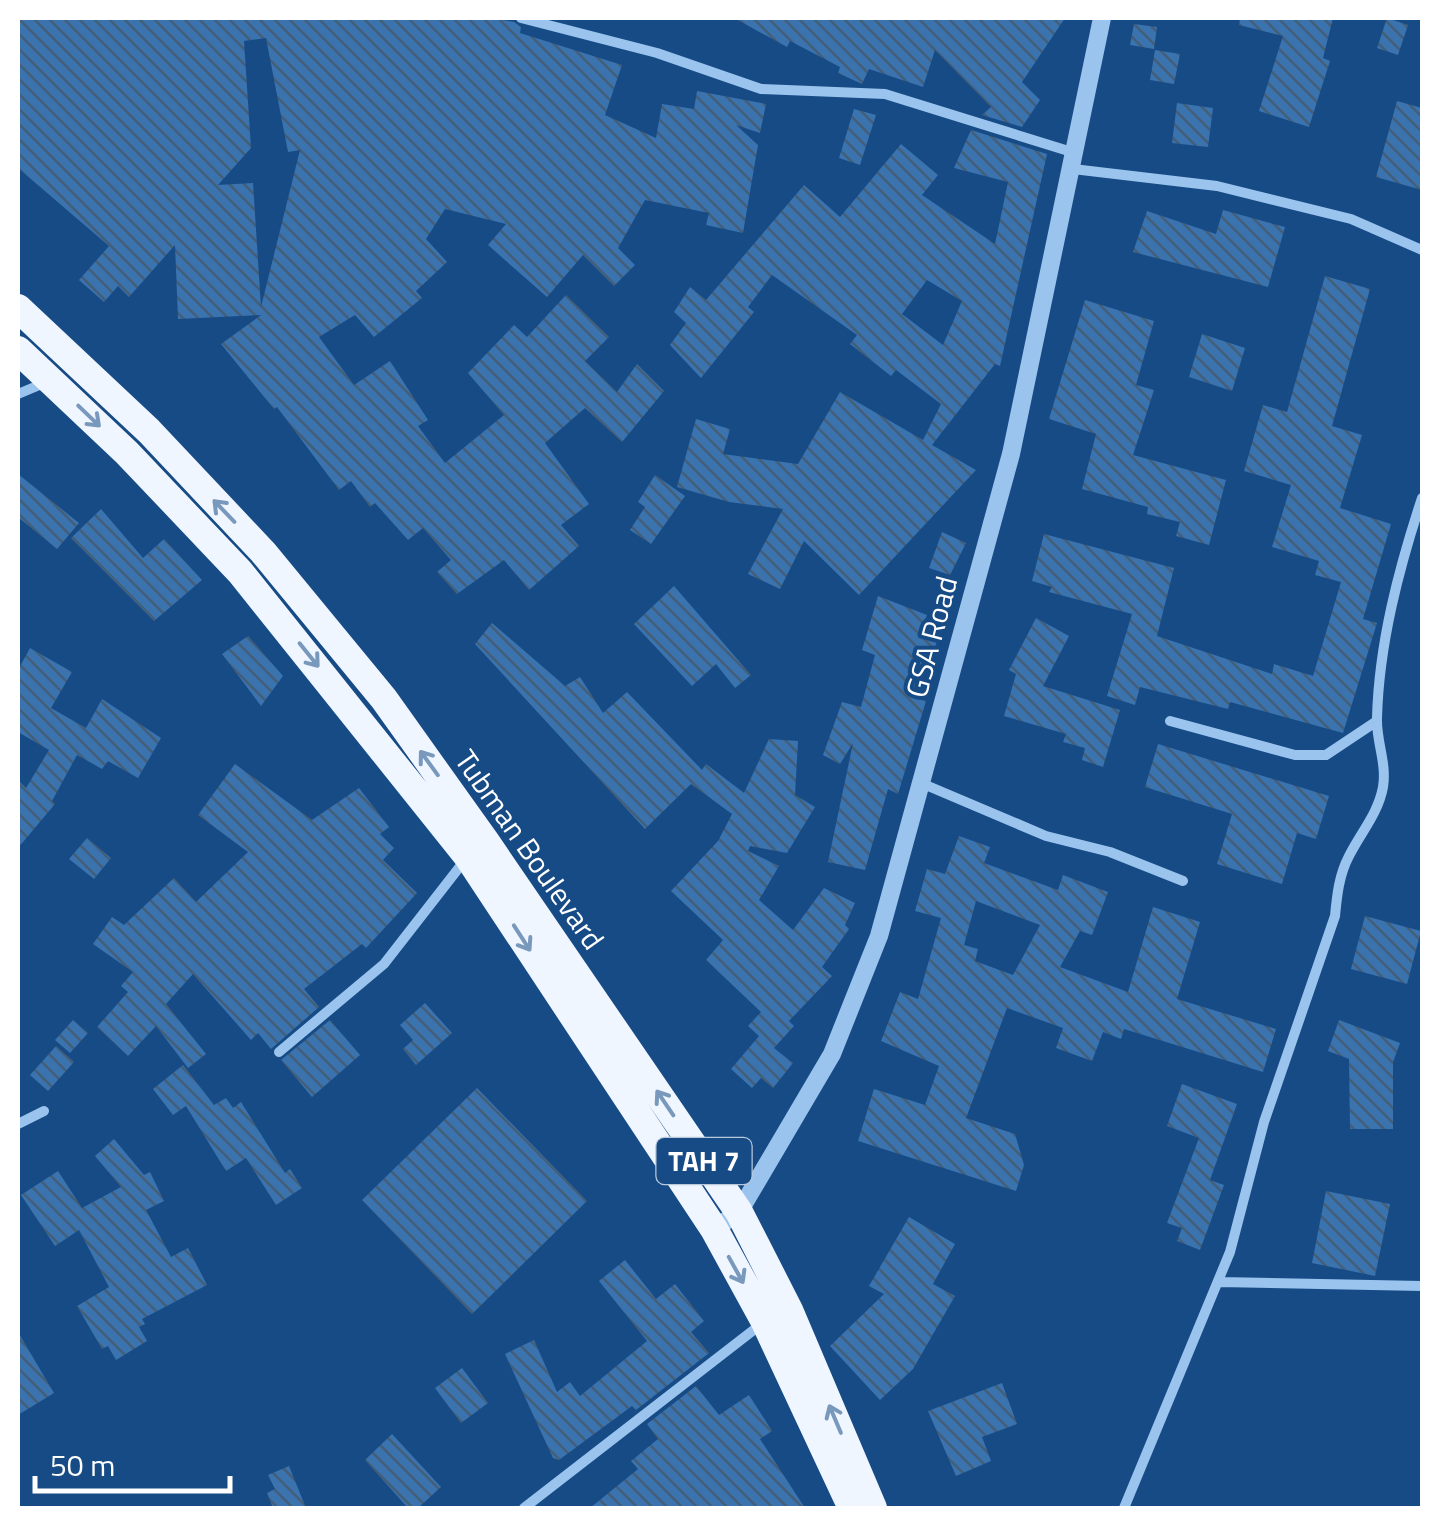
<svg xmlns="http://www.w3.org/2000/svg" width="1440" height="1526" font-family="'Titillium Web',sans-serif">
  <defs>
    <pattern id="building-back-hatch" width="6" height="6" patternUnits="userSpaceOnUse" patternTransform="scale(2.5)"><rect width="6" height="6" fill="#3a73ae"/><path d="M-1 5l2 2M0 0l6 6M5-1l2 2" fill="none" stroke="#445e78"/></pattern>
  </defs>
  <rect width="100%" height="100%" fill="#164b86"/>
  <!-- building -->
  <path fill="url(#building-back-hatch)" fill-rule="evenodd" d="M18,18H490L514,22L521,27L520,33L622,65L605,115L656,138L662,104L694,109L697,91L766,104L760,133L736,125L758,145L743,233L706,225L709,213L645,200L618,248L635,265L614,286L583,255L547,297L488,245L506,224L445,209L426,239L447,262L416,291L422,298L374,337L355,315L319,337L354,385L390,361L428,420L418,426L445,463L504,415L468,373L514,325L527,337L566,295L609,337L585,361L617,392L637,364L664,391L622,442L585,408L545,443L589,504L561,525L579,546L529,590L504,560L457,594L437,572L451,560L423,528L408,540L375,503L370,507L351,481L339,490L277,407L274,409L221,344L261,315L178,319L175,245L129,297L118,286L104,302L79,280L109,246L18,168ZM266,38L288,152L300,150L261,307L253,183L218,185L251,148L244,41Z
    M734,18H1065L1022,82L1040,100L1022,127L982,115L991,107L935,50L923,87L869,69L862,84L838,73L840,67L790,41L787,47Z
    M1240,18H1333L1323,58L1330,61L1309,127L1259,111L1283,36L1239,25Z
    M1387,18L1408,25L1398,55L1377,48Z
    M1134,24L1157,27L1154,49L1130,45Z
    M1155,50L1180,54L1174,84L1150,80Z
    M1397,101L1422,108V190L1376,177Z
    M1177,103L1213,108L1208,147L1172,143Z
    M854,109L876,115L860,165L839,158Z
    M971,130L1047,154L1000,366L995,364L932,445L976,470L859,595L804,541L780,589L748,574L783,509L729,502L677,487L696,419L730,429L723,454L798,464L840,392L923,440L941,404L896,370L891,376L850,344L857,335L772,275L748,307L754,312L701,378L670,345L686,323L674,312L690,287L706,300L804,185L840,217L901,144L938,175L922,195L995,244L1008,182L954,168ZM927,280L962,301L943,345L902,314Z
    M1223,210L1285,227L1268,287L1133,252L1147,211L1216,234Z
    M1325,276L1370,289L1332,426L1362,435L1340,508L1391,524L1363,619L1377,623L1343,733L1230,702L1228,709L1140,687L1135,705L1107,696L1132,614L1049,592L1052,587L1032,581L1044,534L1174,568L1157,636L1272,674L1274,664L1313,676L1341,582L1315,575L1319,561L1272,547L1291,485L1244,471L1263,405L1287,412Z
    M1085,300L1154,321L1136,385L1154,390L1133,455L1226,480L1209,545L1176,536L1180,522L1147,514L1148,507L1082,489L1096,434L1049,419Z
    M1202,334L1245,348L1232,391L1189,377Z
    M18,474L79,523L57,549L18,517Z
    M655,475L685,496L651,544L630,530L645,507L638,502Z
    M101,509L143,558L164,539L202,580L154,621L71,538Z
    M942,532L966,543L950,575L929,568Z
    M674,586L751,675L735,688L716,664L692,686L634,624Z
    M878,596L927,615L924,622L942,629L915,698L926,701L898,794L888,789L865,870L828,862L853,743L840,764L823,755L842,702L861,707L875,655L862,650Z
    M1036,618L1069,636L1043,686L1120,710L1103,767L1082,760L1085,748L1063,742L1066,734L1004,716L1016,674L1009,670Z
    M492,623L565,686L580,677L603,713L627,692L702,770L706,764L744,793L769,739L798,741L795,795L815,807L787,853L750,846L748,851L779,866L759,900L793,930L824,888L855,903L845,925L849,929L822,967L832,976L789,1021L794,1026L774,1048L793,1063L773,1088L761,1078L752,1088L731,1069L759,1036L748,1026L761,1012L706,960L723,940L671,891L718,841L732,814L691,784L645,829L475,644Z
    M248,636L283,676L261,706L222,654Z
    M30,648L72,672L51,708L86,728L102,699L161,738L138,778L108,761L102,769L77,755L52,801L55,804L18,848V780L26,788L49,750L18,732V670Z
    M1158,744L1329,796L1316,839L1297,833L1282,884L1217,864L1232,814L1145,787Z
    M235,764L312,820L359,788L389,827L380,834L394,848L383,860L417,893L366,948L362,944L304,989L319,1007L271,1049L258,1033L251,1040L193,974L166,1004L206,1054L188,1068L156,1026L128,1056L97,1027L128,992L121,986L133,972L93,944L112,917L124,925L174,878L196,902L248,852L198,815Z
    M959,836L990,847L984,863L1058,890L1063,875L1108,892L1092,935L1080,931L1060,967L1128,992L1153,907L1200,922L1177,999L1276,1029L1263,1072L1124,1029L1121,1039L1103,1032L1092,1061L1056,1048L1063,1028L1007,1008L966,1118L1015,1134L1024,1165L1016,1191L858,1141L874,1089L925,1105L939,1066L881,1041L900,992L918,999L941,918L915,911L927,869L945,874ZM976,901L1040,925L1013,975L975,961L978,949L964,945Z
    M87,838L111,858L94,879L69,859Z
    M1365,916L1421,931L1407,984L1351,969Z
    M425,1003L452,1033L416,1065L403,1049L413,1040L400,1025Z
    M73,1020L88,1033L70,1053L55,1040Z
    M330,1020L360,1055L312,1097L281,1060Z
    M1339,1020L1400,1043L1393,1062V1129H1350L1349,1059L1328,1051Z
    M56,1046L74,1062L48,1091L30,1075Z
    M183,1065L214,1105L226,1098L233,1108L241,1102L285,1173L290,1169L302,1188L276,1205L246,1158L226,1171L186,1106L173,1115L153,1089Z
    M1182,1084L1237,1104L1210,1180L1224,1185L1200,1250L1177,1241L1182,1228L1167,1223L1199,1138L1167,1126Z
    M477,1088L587,1201L472,1314L362,1200Z
    M114,1139L144,1175L150,1172L164,1201L146,1210L171,1257L188,1248L207,1285L142,1319L145,1324L139,1327L147,1341L116,1360L108,1346L102,1349L77,1306L109,1287L79,1230L55,1246L21,1195L58,1171L82,1208L121,1187L95,1156Z
    M1326,1191L1390,1204L1375,1276L1312,1263Z
    M909,1217L955,1244L933,1284L955,1296L913,1369L880,1400L830,1346L884,1294L869,1286Z
    M625,1260L656,1299L675,1284L704,1321L691,1332L709,1353L636,1410L632,1406L559,1460L553,1458L505,1354L534,1340L557,1392L570,1382L580,1396L647,1341L599,1281Z
    M18,1332L54,1393L18,1415Z
    M462,1368L488,1403L461,1423L435,1388Z
    M1002,1383L1017,1424L982,1437L991,1461L956,1476L928,1411Z
    M696,1386L719,1415L749,1395L772,1431L760,1439L805,1508H590L638,1469L631,1461L658,1439L647,1424Z
    M392,1434L441,1487L418,1508H408L365,1460Z
    M289,1466L306,1508H273L267,1493L275,1489L268,1475Z"/>
  <g fill="none" stroke-linecap="round" stroke-linejoin="round">
    <!-- minor -->
    <path stroke="#9ac4ee" stroke-width="10" d="M521,18L657,53L761,89L885,94L1075,153
      M1073,169L1217,186L1351,219L1422,250
      M18,394L49,381
      M1170,721L1295,755H1326L1377,721
      M921,783L1046,836L1110,852L1183,881
      M279,1052L384,964L465,860
      M18,1124L44,1111
      M1219,1282L1422,1286
      M524,1508L764,1322
      M1124,1508L1230,1252L1264,1122L1335,916C1337,895 1339,875 1349,856C1361,832 1378,814 1383,787C1387,763 1376,741 1377,718C1379,643 1399,568 1422,498"/>
    <!-- tertiary -->
    <path stroke="#9ac4ee" stroke-width="18" d="M714,1229L739,1212L832,1054L879,936L1011,454L1102,18"/>
    <!-- trunk -->
    <path stroke="#f0f6ff" stroke-width="28" d="M18,308L149,431L263,552L384,699L486,842L739,1212L789,1310L873,1508
      M18,350L127,453L240,572L468,857L714,1229L765,1322L852,1508"/>
  </g>
  <!-- one-way arrows -->
  <defs><path id="oneway-shaft" d="M-6 0H5M1.5-3L5.5 0L1.5 3" fill="none" stroke-width="1.6" stroke-linecap="round" stroke-linejoin="round" transform="scale(2.5)"/></defs>
  <g stroke="#7898bc">
    <use href="#oneway-shaft" transform="translate(89 416) rotate(44)"/>
    <use href="#oneway-shaft" transform="translate(224 511) rotate(-134)"/>
    <use href="#oneway-shaft" transform="translate(309 655) rotate(51)"/>
    <use href="#oneway-shaft" transform="translate(429 763) rotate(-126)"/>
    <use href="#oneway-shaft" transform="translate(522 938) rotate(57)"/>
    <use href="#oneway-shaft" transform="translate(665 1103) rotate(-124)"/>
    <use href="#oneway-shaft" transform="translate(736 1270) rotate(61)"/>
    <use href="#oneway-shaft" transform="translate(835 1419) rotate(-113)"/>
  </g>
  <g text-anchor="middle" stroke-width="8" stroke-linejoin="round" paint-order="stroke">
    <!-- shield labels -->
    <rect fill="#164b86" stroke="#b9c9db" stroke-width="2.5" x="656.5" y="1138" width="95" height="46" rx="8"/>
    <g font-size="28" font-weight="bold" fill="#fff">
      <text x="704" y="1171">TAH 7</text>
    </g>
    <!-- street labels -->
    <g font-size="30" fill="#fff" stroke="#164b86">
      <text transform="translate(932 637) rotate(-75)" y="10">GSA Road</text>
      <text transform="translate(529 850) rotate(55)" y="10">Tubman Boulevard</text>
    </g>
  </g>
  <!-- border -->
  <rect width="1440" height="1526" fill="none" stroke="#ffffff" stroke-width="40"/>
  <!-- scale -->
  <path d="M35 1476v15h195v-15" fill="none" stroke="#ffffff" stroke-width="5"/>
  <text x="50" y="1476" font-size="30" fill="#ffffff" stroke="#164b86" stroke-width="8" paint-order="stroke">50 m</text>
</svg>
